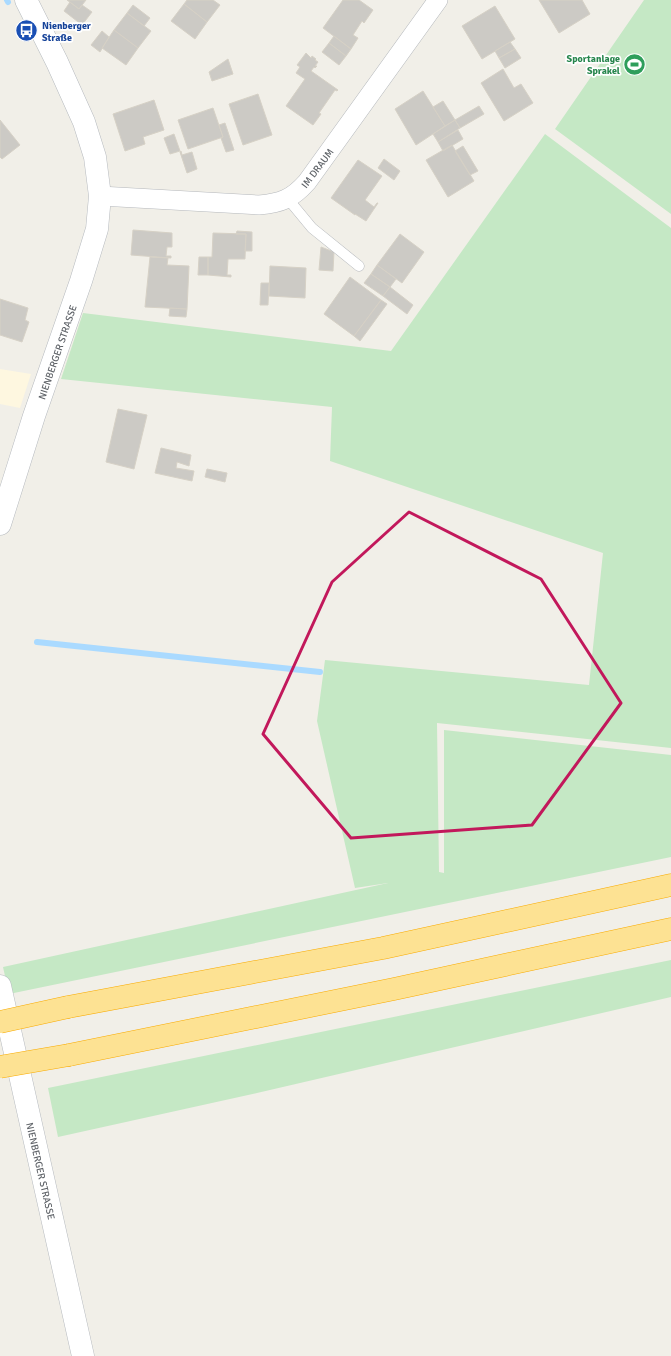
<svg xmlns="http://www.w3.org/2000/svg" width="671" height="1356" font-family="Signika,sans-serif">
  <rect width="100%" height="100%" fill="#f1efe8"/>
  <!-- commercial -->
  <path fill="#fef7e0" d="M0,369L31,374L20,408L0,404Z"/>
  <!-- green -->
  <path fill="#c5e8c5" d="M644,0H671V214L555,129Z
    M545,134L671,228V748L437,723L439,872L444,873V730L671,755V857L9,994L3,967L388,883L355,888L317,721L325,660L589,685L603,553L330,461L332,407L61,379L83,313L391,351Z
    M671,960V997L257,1093L58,1137L48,1088Z"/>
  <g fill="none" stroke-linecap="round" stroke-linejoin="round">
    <!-- stream -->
    <path stroke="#aadaff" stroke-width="6" d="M7,0L8,2
      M37,642L320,672"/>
  </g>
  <!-- building -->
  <path fill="#cccac5" stroke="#d6d1c6" d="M67,0H86L79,9Z
    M187,0H213L220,5L207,22L184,4Z
    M343,0H359L373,10L364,23L362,21L353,35L358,38L351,49L323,28Z
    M539,0H582L590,14L559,33Z
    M70,2L79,9L82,5L92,12L82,25L64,11Z
    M184,4L207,22L195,39L171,21Z
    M133,5L150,18L144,26L127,13Z
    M495,6L515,39L482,59L462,26Z
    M127,13L151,31L138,48L114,30Z
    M114,30L138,48L126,65L102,48Z
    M102,31L109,37L100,52L91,45Z
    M334,36L351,49L346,56L329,43Z
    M510,42L515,49L499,58L495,51Z
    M329,43L346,56L339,65L322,52Z
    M515,49L521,58L505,68L499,58Z
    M306,53L311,58L312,56L316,59L315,60L318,62L315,66H317L315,68L314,67L311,71L338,90L337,91L335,90L319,113L321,114L313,125L286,106L305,79L296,73L300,67L297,65Z
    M228,59L233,74L212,81L209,72Z
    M503,69L514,88L521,84L533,103L504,121L481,83Z
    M423,91L445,126L416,145L395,109Z
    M258,94L272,135L243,145L229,104Z
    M154,100L164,130L143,137L145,144L125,151L113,114Z
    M443,101L455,120L445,126L433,107Z
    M479,106L484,114L460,128L455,120Z
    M213,108L223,137L188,149L178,120Z
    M0,120L20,145L2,159L0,157Z
    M455,120L460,128L438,142L433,134Z
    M225,123L234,150L226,152L221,138L223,137L219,125Z
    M458,130L463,139L443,151L438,142Z
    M174,134L180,151L170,154L164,138Z
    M452,145L474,181L448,197L426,160Z
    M463,146L478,171L470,175L455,151Z
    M181,151L182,155L192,152L197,169L187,173L180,152Z
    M384,159L400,171L394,180L378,168Z
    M358,160L382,176L365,200L374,207L377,203H378L366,221L355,214V215L331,198Z
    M133,230L172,233V247H167L166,256H171V258L131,255Z
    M237,231L252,232V251H245L246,234H236Z
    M213,233L246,234L245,259H228L227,275H231V277L208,275V257H212Z
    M400,234L424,252L402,283L377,265Z
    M321,247L334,252L333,271L319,270Z
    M150,257L168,258L167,265L189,266L187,309L145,307Z
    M199,257H208V275H198Z
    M377,265L396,279L390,287L371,274Z
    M270,266L306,268L305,298L269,296Z
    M371,274L390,287L383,296L364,283Z
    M350,277L381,300L354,336L324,314Z
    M261,283H269L268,305H260Z
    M390,287L413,305L407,314L383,296Z
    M0,299L28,308L25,320L29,322L22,342L0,335Z
    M381,300L387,304L360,341L354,336Z
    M170,308L187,309L186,317L169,316Z
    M118,409L147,415L134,469L106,462Z
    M161,448L191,455L189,466L177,462L176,468L194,471L192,481L155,473Z
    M207,469L227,473L225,482L205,477Z"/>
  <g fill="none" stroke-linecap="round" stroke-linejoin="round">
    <defs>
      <path id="lane" d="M288,199L312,228L359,266"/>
      <path id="street" d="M100,196L259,205C281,203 292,199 307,182L438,0"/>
      <path id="secondary" d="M0,524L34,416L81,281L97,229L100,196L95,157L84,122L57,62L26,0
        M0,986L83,1356"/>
      <path id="highway" d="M68,1007L383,948L671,885
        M69,1055L394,989L671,929"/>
    </defs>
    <!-- lane casing -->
    <use href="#lane" stroke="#b5b8bc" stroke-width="11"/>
    <!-- street casing -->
    <use href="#street" stroke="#b5b8bc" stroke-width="20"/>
    <!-- secondary casing -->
    <use href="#secondary" stroke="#b6babf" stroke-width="23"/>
    <!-- highway casing -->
    <use href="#highway" stroke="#f9ab00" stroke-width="23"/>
    <!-- lane -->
    <use href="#lane" stroke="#fff" stroke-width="10"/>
    <!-- street -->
    <use href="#street" stroke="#fff" stroke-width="19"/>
    <!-- secondary -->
    <use href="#secondary" stroke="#fff" stroke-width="22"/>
    <!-- highway -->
    <use href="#highway" stroke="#fde293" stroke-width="22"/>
    <defs>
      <path id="highway-bridge" d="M0,1022L68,1007
        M0,1067L69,1055"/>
    </defs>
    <!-- highway-bridge casing -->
    <use href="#highway-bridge" stroke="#f9ab00" stroke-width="23" stroke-linecap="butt"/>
    <!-- highway-bridge -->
    <use href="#highway-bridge" stroke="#fde293" stroke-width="22"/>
  </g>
  <!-- marked area -->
  <path fill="none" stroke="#c2185b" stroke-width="3" stroke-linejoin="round" d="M409,512L541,579L621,703L532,825L351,838L263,734L332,582Z"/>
  <!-- icons -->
  <defs>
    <symbol id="bus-disc" viewBox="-11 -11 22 22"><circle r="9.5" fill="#1a4fb4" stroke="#fff"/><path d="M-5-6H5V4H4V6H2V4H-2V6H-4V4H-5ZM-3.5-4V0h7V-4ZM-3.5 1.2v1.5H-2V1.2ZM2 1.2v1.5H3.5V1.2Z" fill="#fff"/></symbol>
    <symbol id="stadium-disc" viewBox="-11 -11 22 22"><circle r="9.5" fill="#2e9e5b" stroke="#fff"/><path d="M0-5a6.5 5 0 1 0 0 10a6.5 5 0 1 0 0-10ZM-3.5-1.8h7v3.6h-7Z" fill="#fff"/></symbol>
  </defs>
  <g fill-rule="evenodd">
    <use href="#bus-disc" x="14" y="18" width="25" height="25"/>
    <use href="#stadium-disc" x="622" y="52" width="25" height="25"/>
  </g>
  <g text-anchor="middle" stroke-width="3.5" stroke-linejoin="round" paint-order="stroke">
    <!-- transit labels -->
    <g font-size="10" font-weight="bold" fill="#164399" stroke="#fff" text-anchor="start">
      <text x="42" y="29">Nienberger<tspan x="42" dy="12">Straße</tspan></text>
    </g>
    <!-- leisure labels -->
    <g font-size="10" font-weight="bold" fill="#27864d" stroke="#fff" text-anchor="end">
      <text x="620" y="62">Sportanlage<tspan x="620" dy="12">Sprakel</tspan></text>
    </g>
    <!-- street labels -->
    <g font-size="10" fill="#5f6368" stroke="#fff">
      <text transform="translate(317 168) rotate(-53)" y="4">IM DRAUM</text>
      <text transform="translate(57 352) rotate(-71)" y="4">NIENBERGER STRASSE</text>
      <text transform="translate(41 1171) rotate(77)" y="4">NIENBERGER STRASSE</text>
    </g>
  </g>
</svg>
